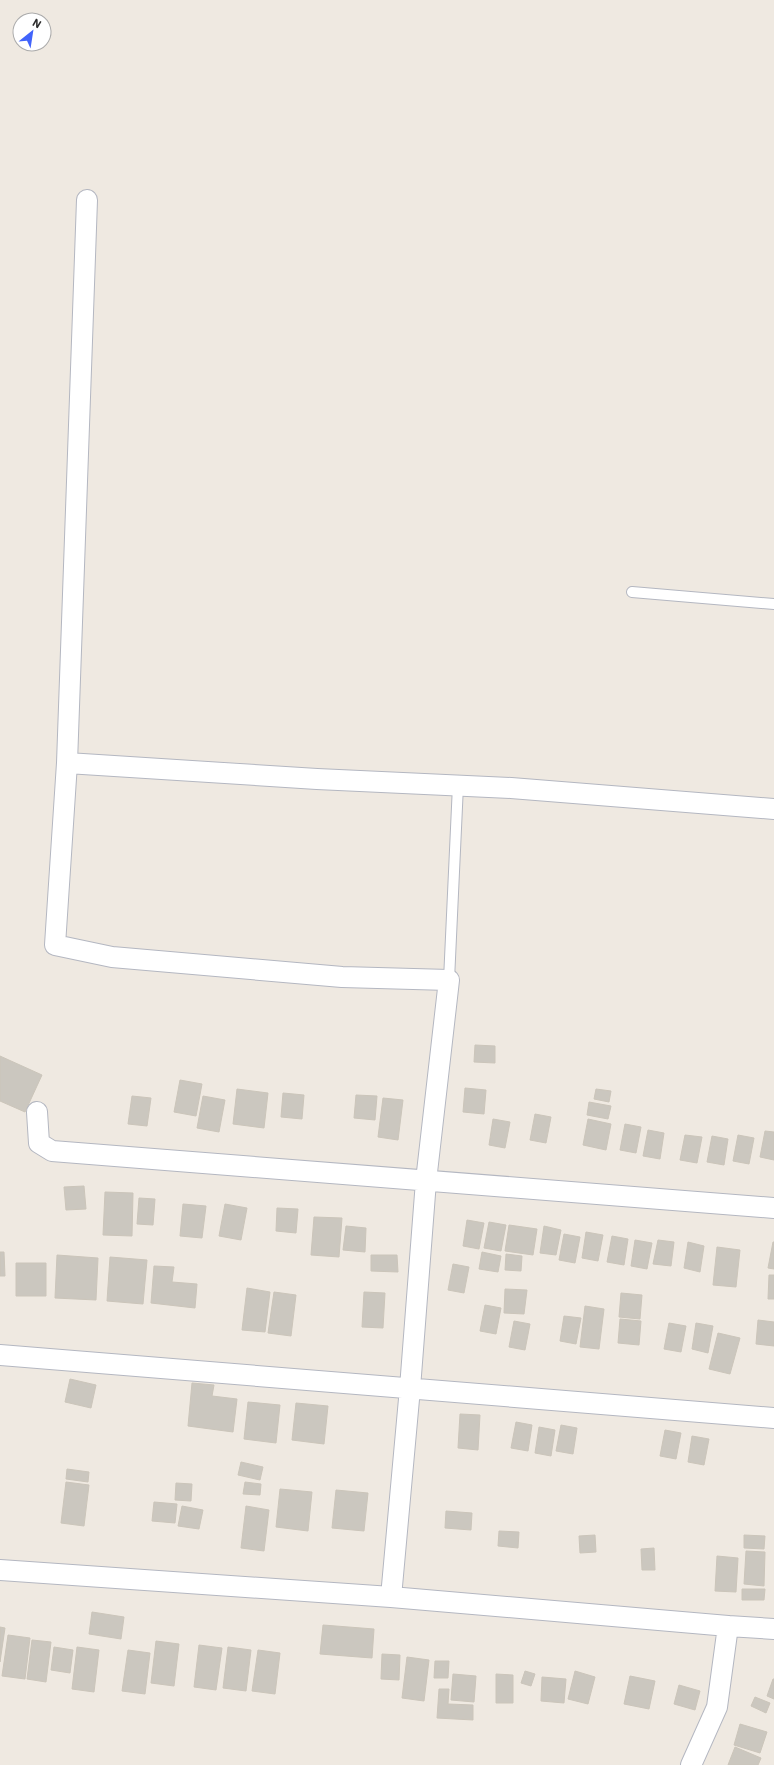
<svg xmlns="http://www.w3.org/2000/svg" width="774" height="1765" font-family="'IBM Plex Sans',sans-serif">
  <rect width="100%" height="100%" fill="#efe9e1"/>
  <!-- building -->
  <path fill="#cbc7bf" stroke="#cbc5ba" d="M475,1045L495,1046V1063L474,1062Z
    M0,1056L42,1075L25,1112L0,1101Z
    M180,1080L202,1084L196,1116L174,1112Z
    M465,1088L486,1090L484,1114L463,1112Z
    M237,1089L268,1093L264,1128L233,1124Z
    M596,1089L611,1091L609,1102L594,1099Z
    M283,1093L304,1095L302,1119L281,1117Z
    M356,1095L377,1096L375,1120L354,1118Z
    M132,1096L151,1098L147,1126L128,1124Z
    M203,1096L225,1100L219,1132L197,1128Z
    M383,1098L403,1100L398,1140L378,1137Z
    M589,1102L611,1106L608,1119L587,1115Z
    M535,1114L551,1117L546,1143L530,1140Z
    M493,1119L510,1122L505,1148L489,1145Z
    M588,1119L611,1124L606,1150L583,1145Z
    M625,1124L641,1127L636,1153L620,1150Z
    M648,1130L664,1133L660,1159L643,1156Z
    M765,1131L774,1132V1160L760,1157Z
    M685,1135L702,1137L697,1163L680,1160Z
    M738,1135L754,1138L749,1164L733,1161Z
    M712,1136L728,1139L724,1165L707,1162Z
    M84,1186L86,1209L66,1210L64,1187Z
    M105,1192L133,1193L132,1236L103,1235Z
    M139,1198L155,1199L153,1225L137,1224Z
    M183,1204L206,1206L202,1238L180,1236Z
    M225,1204L247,1208L241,1240L219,1236Z
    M277,1208L298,1209L296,1233L276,1231Z
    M314,1217L342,1218L339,1257L311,1255Z
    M467,1220L484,1223L479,1249L463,1246Z
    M489,1222L506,1225L501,1251L484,1248Z
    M509,1225L537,1229L533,1255L505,1251Z
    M346,1226L366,1228L365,1252L343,1250Z
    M544,1226L561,1230L556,1255L540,1253Z
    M586,1232L603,1235L598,1261L582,1258Z
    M564,1234L580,1237L575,1263L559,1260Z
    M612,1236L628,1239L624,1265L607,1262Z
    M635,1240L652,1243L647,1269L631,1266Z
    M658,1240L674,1242L671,1266L653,1264Z
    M688,1242L704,1246L700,1272L684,1268Z
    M773,1242H774V1269L768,1268Z
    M717,1247L740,1250L736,1287L713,1285Z
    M0,1252H4L5,1276H0Z
    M482,1252L501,1256L498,1272L479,1269Z
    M506,1254L522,1256L521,1271L505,1270Z
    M57,1255L98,1258L96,1300L55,1298Z
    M371,1255H397L398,1272L371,1271Z
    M110,1257L147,1260L143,1304L107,1301Z
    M16,1263H46V1296H16Z
    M453,1264L469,1267L464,1293L448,1290Z
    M154,1266L174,1267L172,1282L197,1284L195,1308L151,1303Z
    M769,1275H774V1299H768Z
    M247,1288L270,1292L265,1332L242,1330Z
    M505,1289L527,1290L524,1314L504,1313Z
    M274,1292L296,1295L291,1336L268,1333Z
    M364,1292L385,1293L383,1328L362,1327Z
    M621,1293L642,1295L640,1319L619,1317Z
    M485,1305L501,1308L496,1334L480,1331Z
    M585,1306L604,1309L599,1349L580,1347Z
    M564,1316L581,1318L576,1344L560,1341Z
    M620,1319L641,1321L639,1345L618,1343Z
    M758,1320L774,1322V1346L756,1344Z
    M514,1321L530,1324L525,1350L509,1347Z
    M669,1323L686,1326L681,1352L664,1349Z
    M696,1323L713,1326L708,1353L692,1349Z
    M718,1333L740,1338L730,1374L709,1369Z
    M70,1379L96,1385L91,1408L65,1402Z
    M192,1383L214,1385L212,1396L237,1399L233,1432L188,1426Z
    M248,1402L280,1405L276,1443L244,1439Z
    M296,1403L328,1406L324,1444L292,1440Z
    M460,1414L480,1415L478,1450L458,1448Z
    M516,1422L532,1425L528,1451L511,1448Z
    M561,1425L577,1428L573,1454L556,1451Z
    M539,1427L555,1430L551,1456L535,1453Z
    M665,1430L681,1433L676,1459L660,1456Z
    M692,1436L709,1439L704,1465L688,1462Z
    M241,1462L263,1467L260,1480L238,1475Z
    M67,1469L89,1472L88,1482L66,1479Z
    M66,1482L89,1485L84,1526L61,1523Z
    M245,1482L261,1484L260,1495L243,1494Z
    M176,1483L192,1484L191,1501L175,1500Z
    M280,1489L312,1492L308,1531L276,1527Z
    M336,1490L368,1493L364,1531L332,1528Z
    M154,1502L177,1504L175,1523L152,1521Z
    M182,1506L203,1510L199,1529L178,1526Z
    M246,1506L269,1510L264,1551L241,1548Z
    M446,1511L472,1513L471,1530L445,1528Z
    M499,1531L519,1532L518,1548L498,1546Z
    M595,1535L596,1552L580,1553L579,1536Z
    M744,1535L765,1536L764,1549L744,1548Z
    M654,1548L655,1570H642L641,1549Z
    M746,1551L765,1552L764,1586L744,1584Z
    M717,1556L738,1558L736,1592L715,1591Z
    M742,1589H765L764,1600H742Z
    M92,1612L124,1617L121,1639L89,1634Z
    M323,1625L374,1629L372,1658L320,1654Z
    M0,1627L5,1628L0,1662Z
    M8,1635L30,1638L25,1679L2,1676Z
    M32,1640L51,1642L46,1682L27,1679Z
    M156,1641L179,1644L174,1686L151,1683Z
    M199,1645L222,1648L216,1690L194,1687Z
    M54,1647L73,1650L70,1673L51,1670Z
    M77,1647L99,1650L94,1692L72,1689Z
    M228,1647L251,1650L246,1691L223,1688Z
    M128,1650L150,1653L145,1694L122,1691Z
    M258,1650L280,1653L275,1694L252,1691Z
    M382,1654L400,1655L399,1680L381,1679Z
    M407,1657L429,1660L424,1701L402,1698Z
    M435,1661H449L448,1678H434Z
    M525,1671L535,1674L531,1686L521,1683Z
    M575,1671L595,1677L588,1704L568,1699Z
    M453,1674L476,1676L474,1702L451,1700Z
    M496,1674L513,1675V1703H496Z
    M630,1676L655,1681L649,1709L624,1704Z
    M542,1677L566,1679L564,1703L541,1701Z
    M773,1679H774V1699L767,1696Z
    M679,1685L700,1691L695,1710L674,1704Z
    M439,1689H449L448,1704L473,1705V1720L437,1718Z
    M755,1697L770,1703L766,1713L751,1706Z
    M740,1724L767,1732L760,1753L734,1745Z
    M735,1747L761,1758L758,1765H728Z"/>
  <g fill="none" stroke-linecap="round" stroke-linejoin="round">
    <defs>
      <path id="lane" d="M632,592L774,604
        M449,980L458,785"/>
      <path id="street" d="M67,763L87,200
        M37,1112L39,1143L52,1151L774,1208
        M0,1355L774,1418
        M0,1570L391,1597L728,1626L774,1629
        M391,1597L410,1388L426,1181L449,980L342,977L112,957L55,945L67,763L317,779L511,788L774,809
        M691,1765L717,1707L728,1626"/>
    </defs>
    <!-- lane casing -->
    <use href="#lane" stroke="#b4b7c1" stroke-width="12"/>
    <!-- street casing -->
    <use href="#street" stroke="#b4b7c1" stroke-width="22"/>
    <!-- lane -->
    <use href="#lane" stroke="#fff" stroke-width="10"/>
    <!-- street -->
    <use href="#street" stroke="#fff" stroke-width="20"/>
  </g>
  <!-- north arrow -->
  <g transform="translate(32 32) rotate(30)"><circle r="19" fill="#ffffff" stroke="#ababab"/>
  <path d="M0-3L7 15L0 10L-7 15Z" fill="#4264fb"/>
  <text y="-6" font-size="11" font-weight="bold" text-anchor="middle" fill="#2e2e2e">N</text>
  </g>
</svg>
